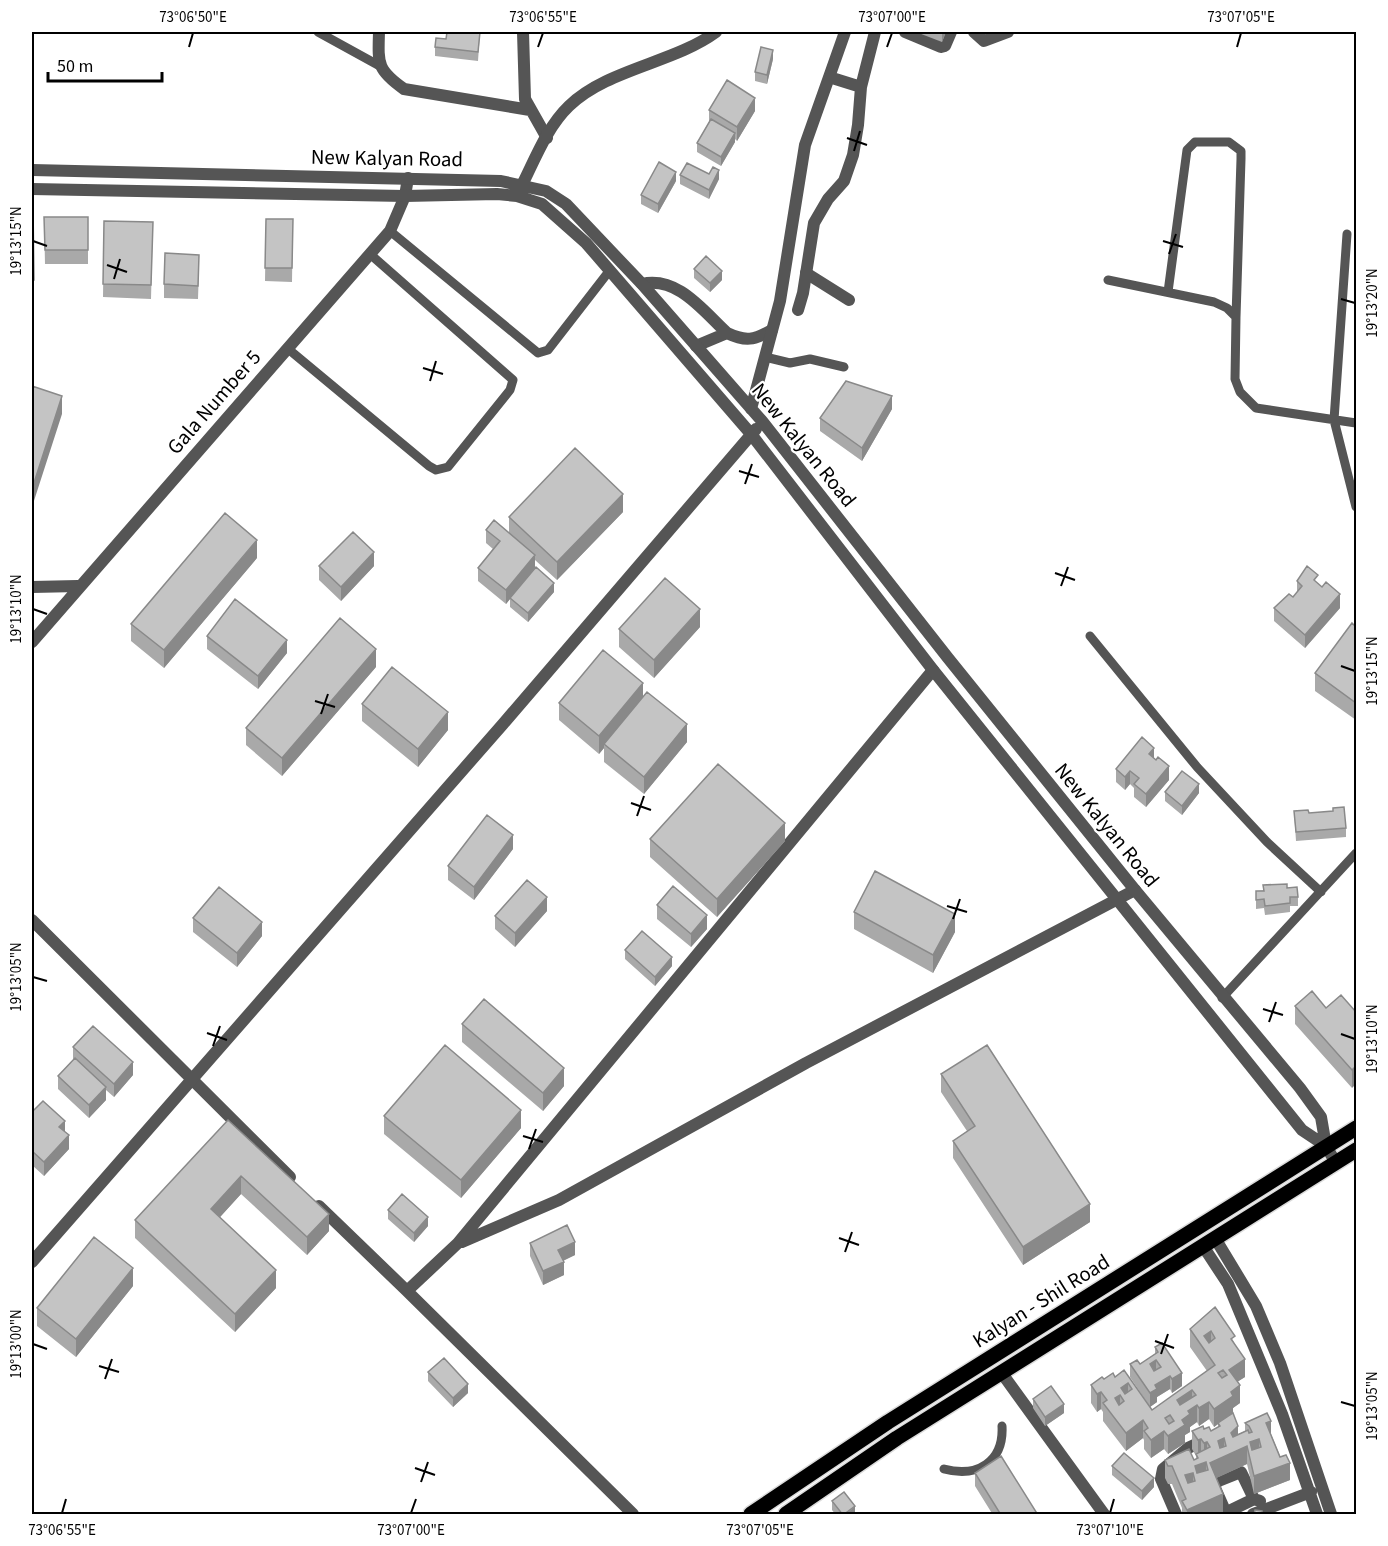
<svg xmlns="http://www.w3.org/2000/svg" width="1388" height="1546" font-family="'Source Sans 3',sans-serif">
  <rect width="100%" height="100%" fill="#fff"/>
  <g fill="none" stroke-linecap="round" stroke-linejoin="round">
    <defs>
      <path id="primary" d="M751,1514L888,1422L1356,1128
        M786,1514L897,1438L1356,1150"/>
    </defs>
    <!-- primary casing -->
    <use href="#primary" stroke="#dbdbdb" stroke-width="18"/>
    <!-- service -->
    <path stroke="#555" stroke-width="9" d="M318,32L378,65
      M390,231L538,353L548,350L610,270
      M1347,234L1334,420L1356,507
      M1108,280L1214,302L1227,308L1236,317L1235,379L1240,392L1256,408L1356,423
      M1168,292L1187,150L1195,142H1229L1241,151V159L1236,317
      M287,348L429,466L436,470L448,467L510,390L513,380L370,254
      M765,357L790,363L810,359L844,367
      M1090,636L1197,767L1267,842L1321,892
      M1222,998L1356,853
      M944,1469C977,1478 1004,1462 1002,1426"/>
    <!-- minor -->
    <path stroke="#555" stroke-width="12" d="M379,32C378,64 377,70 404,89L530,110
      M523,32L525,99L547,138
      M905,32L941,47L945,46L951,32
      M974,32L984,41L1008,32
      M806,273L849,300
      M642,284C678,276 703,311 727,333
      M696,346L727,333C746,342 754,340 772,330
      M32,587L78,586
      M32,642L390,231L405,196L408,178
      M32,920L290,1177
      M319,1206L407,1291L458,1243L933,670
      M1215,1238L1256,1306L1280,1363L1331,1514
      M462,1242L559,1200L806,1063L1135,890
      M1203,1246L1228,1284L1282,1414L1317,1514
      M407,1291L633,1514
      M1001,1372L1104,1514
      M1226,1513L1215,1488L1216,1482L1241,1472L1254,1499
      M1176,1514L1161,1479L1163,1469L1188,1448L1205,1440
      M1223,1514L1254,1499L1260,1501
      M1253,1514L1311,1492"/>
    <!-- tertiary -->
    <path stroke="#555" stroke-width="12" d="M829,77L861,87
      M32,170L501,181L546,191L566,204L642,284L762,421L948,658L1135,890L1300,1088L1321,1117L1326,1146L1336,1163
      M32,189L405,196L497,194L517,196L542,204L586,243L751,434L933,670L1302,1130L1326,1146
      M520,189C534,162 546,128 569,106C607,69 674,63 716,32
      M798,310L803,293L814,223L828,199L844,181L853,155L858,125L861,87L875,32
      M751,409L780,301L805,145L845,32
      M32,1262L503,724L756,429"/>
    <!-- primary -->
    <use href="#primary" stroke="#000" stroke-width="15"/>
  </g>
  <!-- wall -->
  <path fill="#a9a9a9" d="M480,32L478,61L435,56V47L446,39Z
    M916,32H946L942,42Z
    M773,59L767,84L755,81V72Z
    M709,110L755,111L737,141L735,139V142L721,166L697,152V143L709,122Z
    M680,175L719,179L709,199L680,184Z
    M676,181L658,213L641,204V195Z
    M32,207H33L34,298H32Z
    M44,217H88V264H45Z
    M266,219H293L292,282L265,281Z
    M104,221L153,222L151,299L103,297Z
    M199,268L198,299L164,298V284Z
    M694,269L722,280L710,292L694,278Z
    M892,409L862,461L820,431V418Z
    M623,512L557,580L535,560V568L554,592L528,622L510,607V599L506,604L478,581V568L493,549L486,543V530L509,533V517Z
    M257,558L164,668L131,641V624Z
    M319,566H374L341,601L319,580Z
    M1297,581L1318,583L1340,608L1305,648L1274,621V608L1293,597L1297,593Z
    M700,627L654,678L619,647V629Z
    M1356,627V720L1315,691V673Z
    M207,636L287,653L258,689L207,649Z
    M376,667L282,776L246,745V728Z
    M643,697L687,742L644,794L604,762V748L599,754L559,720V703Z
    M362,704L448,730L418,767L362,721Z
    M1154,759L1169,780L1146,807L1134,797V788L1130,784L1125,790L1116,782V769Z
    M1165,792L1199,793L1182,815L1165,801Z
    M1294,811L1346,828V837L1296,841Z
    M650,839L785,841L717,917L650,857Z
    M513,849L474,900L448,880V866Z
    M1287,888L1298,897V906H1290V912L1265,915L1264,908L1256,909V891Z
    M657,905L707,929L691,947L657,919Z
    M547,911L515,947L495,929V916Z
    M854,912L955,932L933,973L854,929Z
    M193,918L262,936L237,967L193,932Z
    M625,950L672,966L655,986L625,959Z
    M1295,1006L1326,1008L1356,1012L1352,1088L1295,1024Z
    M462,1024L564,1086L543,1111L462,1042Z
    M73,1047L133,1075L114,1097L106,1090V1100L89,1118L58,1089V1076L73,1060Z
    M941,1074L1090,1222L1023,1265L953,1158V1141L967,1131L941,1092Z
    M32,1108L65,1132L69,1149L44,1176L32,1165Z
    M384,1116L521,1128L461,1198L384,1134Z
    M228,1120L329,1231L307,1255L241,1194L220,1217L276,1288L235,1332L135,1238V1220Z
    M388,1210L428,1226L414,1242L388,1219Z
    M530,1243L575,1255L563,1261L564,1275L543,1285L530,1256Z
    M133,1286L76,1357L37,1326V1308Z
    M1215,1307L1235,1344L1245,1377L1237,1382L1240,1403L1233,1408V1414L1238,1434L1245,1431V1423L1271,1434L1290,1480L1254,1494L1247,1464L1216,1478L1223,1512L1218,1515H1182V1508L1172,1484H1168L1165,1478V1460H1194L1196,1459V1456L1192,1449V1431L1204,1429L1211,1431L1218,1427V1424L1214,1427L1209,1419L1199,1426L1197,1422L1190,1427V1432L1185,1435V1443L1168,1454L1164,1449L1151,1458L1144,1449V1440L1143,1438L1126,1451L1103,1421V1412L1101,1409L1097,1412L1091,1403V1385L1104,1379L1115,1377L1124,1370L1152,1410L1207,1371L1190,1347V1329Z
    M1155,1347L1182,1386L1172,1393L1170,1389L1157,1397V1402L1150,1407L1130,1377V1364H1140L1155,1354Z
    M428,1372L468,1393L453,1407L428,1381Z
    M1033,1399L1064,1413L1045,1426L1033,1408Z
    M1112,1466L1154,1487L1142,1500L1112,1475Z
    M975,1473L1038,1515H993L975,1486Z
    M832,1501L855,1515H836L832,1510Z"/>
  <!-- shaded-wall -->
  <path fill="#898989" d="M942,32H946L942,42Z
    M773,50V59L767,84V75Z
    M755,98V111L737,141V127Z
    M735,133V142L721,166V157Z
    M719,170V179L709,199V190Z
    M676,172V181L658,213V204Z
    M722,271V280L710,292V283Z
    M62,396V414L32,507V489Z
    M892,396V409L862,461V448Z
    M623,494V512L557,580V562Z
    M257,540V558L164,668V650Z
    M374,552V566L341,601V587Z
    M535,555V568L506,604V590Z
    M554,583V592L528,622V613Z
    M1340,594V608L1305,648V635Z
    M700,609V627L654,678V660Z
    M287,640V653L258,689V676Z
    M376,649V667L282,776V758Z
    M643,683V701L604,744V748L599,754V736Z
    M448,712V730L418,767V749Z
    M687,724V742L644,794V777Z
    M1154,748V761L1149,754Z
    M1169,766V780L1146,807V794Z
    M1130,771V784L1125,790V777Z
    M1199,784V793L1182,815V806Z
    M785,823V841L717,917V899Z
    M513,835V849L474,900V887Z
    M547,897V911L515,947V933Z
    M955,914V932L933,973V955Z
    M707,915V929L691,947V934Z
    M262,922V936L237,967V953Z
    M672,957V966L655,986V977Z
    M133,1062V1075L114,1097V1084Z
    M1356,1066V1084L1352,1088V1070Z
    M564,1068V1086L543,1111V1093Z
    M106,1087V1100L89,1118V1105Z
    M521,1110V1128L461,1198V1180Z
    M65,1121V1135L59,1127Z
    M69,1135V1149L44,1176V1162Z
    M241,1176V1194L211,1227V1209Z
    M1090,1204V1222L1023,1265V1247Z
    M329,1214V1231L307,1255V1237Z
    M428,1217V1226L414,1242V1233Z
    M575,1242V1255L558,1263V1250Z
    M564,1262V1275L543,1285V1271Z
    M133,1268V1286L76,1357V1339Z
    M276,1270V1288L235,1332V1314Z
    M1211,1331V1349L1204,1336Z
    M1245,1359V1377L1229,1387V1370Z
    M1156,1360V1373L1150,1364Z
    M1182,1373V1386L1172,1393V1379Z
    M1170,1376V1389L1157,1397V1402L1150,1407V1393L1155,1385Z
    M1128,1383V1401L1121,1388Z
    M468,1384V1393L453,1407V1398Z
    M1240,1385V1403L1233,1408V1413L1214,1427V1409L1231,1392Z
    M1192,1390V1407L1177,1418V1400Z
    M1101,1392V1409L1097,1412V1394Z
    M1120,1395V1413L1115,1398Z
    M1209,1402V1419L1199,1426V1408Z
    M1064,1404V1413L1045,1426V1417Z
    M1197,1405V1422L1190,1427V1432L1185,1435V1443L1168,1454V1436L1182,1420L1188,1411Z
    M1143,1420V1438L1126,1451V1433Z
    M1271,1421V1439L1266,1423Z
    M1238,1426V1443L1231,1450V1433Z
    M1164,1431V1449L1151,1458V1440Z
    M1224,1438V1456L1218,1441Z
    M1201,1439V1457L1198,1458V1440Z
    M1259,1439V1457L1250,1460V1442Z
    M1207,1442V1459L1204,1461V1443Z
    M1247,1446V1464L1210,1481V1463Z
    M1206,1462V1480L1195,1484V1466Z
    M1290,1463V1480L1254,1494V1476Z
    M1193,1473V1491L1185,1493V1475Z
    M1154,1478V1487L1142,1500V1491Z
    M1223,1494V1512L1218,1515H1187V1510Z
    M855,1506V1515H845Z"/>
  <!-- building -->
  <path fill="#c4c4c4" stroke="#898989" stroke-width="1.5" fill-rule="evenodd" d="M447,32H480L478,52L435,47L436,38L446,39Z
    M761,47L773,50L767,75L755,72Z
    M727,80L755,98L737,127L709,110Z
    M711,119L735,133L721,157L697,143Z
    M659,162L676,172L658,204L641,195Z
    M687,163L709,174L713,167L719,170L709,190L680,175Z
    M32,207H33L34,280H32Z
    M44,217H88V250H45Z
    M266,219H293L292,268H265Z
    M104,221L153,222L151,285L103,284Z
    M165,253L199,255L198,286L164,284Z
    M706,256L722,271L710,283L694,269Z
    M846,381L892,396L862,448L820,418Z
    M32,386L62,396L32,489Z
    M575,448L623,494L557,562L509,517Z
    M225,513L257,540L164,650L131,624Z
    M494,520L535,555L506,590L478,568L500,541L486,530Z
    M353,532L374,552L341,587L319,566Z
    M1307,566L1318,575L1314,580L1322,587L1326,582L1340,594L1305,635L1274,608L1289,594L1293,597L1302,586L1297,581Z
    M536,567L554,583L528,613L510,598Z
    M665,578L700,609L654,660L619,629Z
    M235,599L287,640L258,676L207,636Z
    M340,618L376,649L282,758L246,728Z
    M1352,623L1356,627V703L1315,673Z
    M603,650L643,683L599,736L559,703Z
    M392,667L448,712L418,749L362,704Z
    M647,692L687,724L644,777L604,744Z
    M1142,737L1154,748L1149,754L1156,760L1158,757L1169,766L1146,794L1134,784L1139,778L1130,771L1125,777L1116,769Z
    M718,764L785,823L717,899L650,839Z
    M1182,771L1199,784L1182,806L1165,792Z
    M1344,807L1346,828L1296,832L1294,811L1308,810L1309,813L1333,811V808Z
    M487,815L513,835L474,887L448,866Z
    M875,871L955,914L933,955L854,912Z
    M527,880L547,897L515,933L495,916Z
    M1287,884V888L1297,887L1298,897H1290V903L1265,906L1264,899L1256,900V891H1264L1263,885Z
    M673,886L707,915L691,934L657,905Z
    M219,887L262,922L237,953L193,918Z
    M642,931L672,957L655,977L625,950Z
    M1312,991L1326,1008L1341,995L1356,1012V1066L1352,1070L1295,1006Z
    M484,999L564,1068L543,1093L462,1024Z
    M93,1026L133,1062L114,1084L73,1047Z
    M445,1045L521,1110L461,1180L384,1116Z
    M987,1045L1090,1204L1023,1247L953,1141L975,1126L941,1074Z
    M75,1058L106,1087L89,1105L58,1076Z
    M43,1101L65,1121L59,1127L69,1135L44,1162L32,1151V1108L34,1110Z
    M228,1120L329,1214L307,1237L241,1176L211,1209L276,1270L235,1314L135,1220Z
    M402,1194L428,1217L414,1233L388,1210Z
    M567,1225L575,1242L558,1250L564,1262L543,1271L530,1243Z
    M94,1237L133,1268L76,1339L37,1308Z
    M1215,1307L1235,1336L1231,1339L1245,1359L1229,1370L1240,1385L1231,1392L1233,1396L1214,1409L1209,1402L1199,1408L1197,1405L1188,1411L1190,1414L1182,1420L1185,1425L1168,1436L1164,1431L1151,1440L1144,1431L1148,1428L1143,1420L1126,1433L1103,1403L1107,1400L1101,1392L1097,1394L1091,1385L1102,1377L1104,1379L1113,1373L1115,1377L1124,1370L1152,1410L1215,1365L1190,1329ZM1211,1331L1215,1338L1209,1343L1204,1336ZM1223,1370L1227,1375L1222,1378L1218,1373ZM1128,1383L1132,1389L1125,1394L1121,1388ZM1192,1390L1196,1395L1180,1405L1177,1400ZM1120,1395L1124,1401L1119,1405L1115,1398ZM1170,1415L1174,1421L1169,1424L1165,1418Z
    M1162,1343L1182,1373L1172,1379L1170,1376L1155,1385L1157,1389L1150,1393L1130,1364L1137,1360L1140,1364L1158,1352L1155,1347ZM1156,1360L1161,1367L1154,1371L1150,1364Z
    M444,1358L468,1384L453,1398L428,1372Z
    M1051,1386L1064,1404L1045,1417L1033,1399Z
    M1233,1413L1238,1426L1231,1433L1233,1437L1248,1430L1249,1433L1252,1432L1249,1426L1245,1423L1267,1413L1271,1421L1266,1423L1280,1457L1286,1455L1290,1463L1254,1476L1247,1446L1210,1463L1223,1494L1187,1510L1182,1501L1186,1499L1172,1466H1168L1165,1460L1189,1449L1194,1460L1198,1458L1196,1454L1210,1447L1207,1442L1204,1443L1201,1439L1198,1440L1192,1431L1203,1426L1204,1429L1209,1427L1211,1431L1220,1426L1218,1423ZM1224,1438L1226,1446L1220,1448L1218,1441ZM1259,1439L1261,1447L1252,1450L1250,1442ZM1206,1462L1208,1470L1197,1473L1195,1466ZM1193,1473L1195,1481L1188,1483L1185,1475Z
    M1124,1453L1154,1478L1142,1491L1112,1466Z
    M1001,1456L1038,1515H1001L975,1473Z
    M844,1492L855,1506L843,1515L832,1501Z
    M1255,1510L1262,1511V1515H1254Z"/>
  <!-- ticks -->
  <path fill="none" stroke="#000" stroke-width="2" d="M189,47L193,33M538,47L543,33M887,47L892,33M1237,47L1241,33M847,138L867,145M854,151L860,131M33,241L47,246M1163,241L1183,247M1169,254L1176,234M107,265L127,272M114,279L120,259M1341,299L1355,303M423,368L443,374M430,381L436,361M739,471L759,477M745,484L752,464M1055,573L1075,580M1061,586L1068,567M33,609L47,614M1341,666L1355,671M315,701L335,707M321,714L328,694M631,803L651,810M637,816L644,796M947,906L967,912M953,919L960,899M33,977L47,981M1263,1009L1283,1015M1269,1022L1276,1002M207,1033L227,1040M1341,1034L1355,1039M213,1046L220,1026M523,1136L543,1142M529,1149L536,1129M839,1238L859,1245M845,1252L852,1232M1155,1341L1174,1348M33,1344L47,1349M1161,1354L1168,1334M99,1366L119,1372M105,1379L112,1359M1341,1402L1355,1406M415,1468L435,1475M421,1482L428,1462M62,1513L66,1499M411,1513L416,1499M760,1513L765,1499M1110,1513L1114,1499"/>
  <g text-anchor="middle" stroke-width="4.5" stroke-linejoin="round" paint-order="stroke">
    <!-- street labels -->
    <g font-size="21" fill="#000" stroke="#fff">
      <text transform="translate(387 158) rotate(1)" y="7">New Kalyan Road</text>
      <text transform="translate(214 402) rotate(-49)" y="7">Gala Number 5</text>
      <text transform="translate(804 445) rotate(51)" y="7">New Kalyan Road</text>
      <text transform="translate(1107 825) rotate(51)" y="7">New Kalyan Road</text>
      <text transform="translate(1041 1301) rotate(-32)" y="7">Kalyan - Shil Road</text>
    </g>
  </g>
  <!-- border -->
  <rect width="1388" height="1546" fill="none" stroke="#ffffff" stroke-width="66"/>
  <!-- scale -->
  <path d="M48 72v9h114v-9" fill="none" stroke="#000000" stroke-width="3"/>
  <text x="57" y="72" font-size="18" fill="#000000" stroke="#ffffff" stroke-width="4.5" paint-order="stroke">50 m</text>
  <rect x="33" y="33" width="1322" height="1480" fill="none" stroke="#000" stroke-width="2"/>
  <g font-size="15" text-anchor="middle" fill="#000">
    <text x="193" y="22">73°06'50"E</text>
    <text x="543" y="22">73°06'55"E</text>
    <text x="892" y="22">73°07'00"E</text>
    <text x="1241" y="22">73°07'05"E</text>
    <text transform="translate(16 241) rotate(-90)" y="5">19°13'15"N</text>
    <text transform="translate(1372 303) rotate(-90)" y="5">19°13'20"N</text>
    <text transform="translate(16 609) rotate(-90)" y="5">19°13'10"N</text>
    <text transform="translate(1372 671) rotate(-90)" y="5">19°13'15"N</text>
    <text transform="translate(16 977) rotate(-90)" y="5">19°13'05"N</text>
    <text transform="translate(1372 1039) rotate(-90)" y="5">19°13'10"N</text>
    <text transform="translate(16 1344) rotate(-90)" y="5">19°13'00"N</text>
    <text transform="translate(1372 1406) rotate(-90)" y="5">19°13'05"N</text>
    <text x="62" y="1535">73°06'55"E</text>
    <text x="411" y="1535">73°07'00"E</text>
    <text x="760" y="1535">73°07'05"E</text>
    <text x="1110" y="1535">73°07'10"E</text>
  </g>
</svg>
